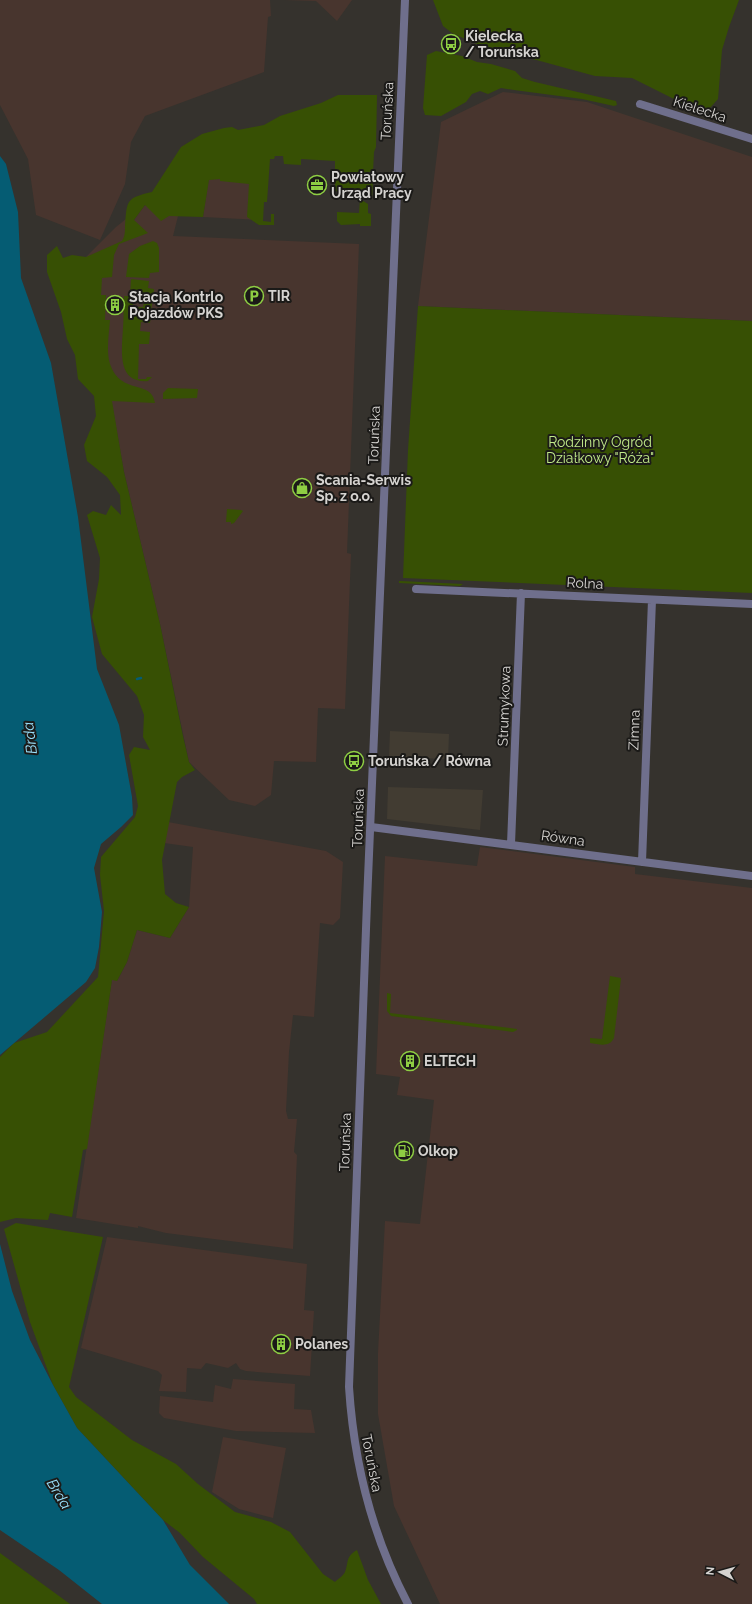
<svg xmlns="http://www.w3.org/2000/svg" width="752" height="1604" font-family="Raleway,sans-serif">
  <rect width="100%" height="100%" fill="#35322d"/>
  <!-- built -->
  <path fill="#423c32" d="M390,731L449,734L448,759L389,757Z
    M388,787L483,790L480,830L387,819Z"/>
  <!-- industrial -->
  <path fill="#48352e" d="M0,0H270L271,16L268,17L264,72L145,116L131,142L125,184L100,240L36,215L28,159L0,105Z
    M284,0H352L337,21L316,1Z
    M503,92L587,102L752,157V321L418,306L441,122Z
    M263,170L260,220L203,217L209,177Z
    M145,205L169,216H178L173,236L359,244L347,553L351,554L345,709L318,708L316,762L274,761L271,795L255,806L229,800L189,762L160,624L124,472L86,257L116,227L126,219L134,220Z
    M168,822L326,851L343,862L340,918L333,925L320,923L314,1017L293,1015L289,1052L286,1111L288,1119H297L294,1152L297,1155L293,1249L166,1233L138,1226V1228L76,1218L112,979L117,981L127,962L137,930L170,938L189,907L193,847L164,843Z
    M480,847L635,867V874L752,888V1604H440L394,1506L378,1414V1353L385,1221L420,1224L434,1100L397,1095L400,1077L376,1074L385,856L477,866Z
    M107,1237L307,1264L304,1310L314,1311L310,1376L246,1371L240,1369L236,1363L228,1368L206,1363L201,1369L187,1368L186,1392L159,1391L162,1375L158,1371L81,1348Z
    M233,1379L295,1384L294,1409L311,1410L315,1433L236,1431L164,1418L159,1413L160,1396L213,1402L215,1385L231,1389Z
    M223,1437L286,1448L273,1518L239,1509L212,1492Z"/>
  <!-- green -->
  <path fill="#375004" d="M433,0H739L729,27L722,50L718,99L709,109L696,110L632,78L595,76L474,43L452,33L443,26Z
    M436,51L462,56L477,62L491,64L515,71L522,78L535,82L616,101L617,105L614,106L582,99L514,90L501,88L488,94L480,91L472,94L466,102L441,116L425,115L423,108L427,55Z
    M338,95H377L376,147L374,152L373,172H367V180H373L372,198L361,194L335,191V161L301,159V165L284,164L283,156H275L274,159H270L267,202H264L263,221L271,222V214H274V225H259L247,217L249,184L220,181V179L209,180L203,217L169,216L161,221L145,205L134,220L148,233L119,244L114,255L112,277L102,278L101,295H106L105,320H110C109,334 106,351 110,364C121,396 152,379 155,403L112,401L124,472L160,624L183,736L189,762L195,770L182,777L177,782L162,860L165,894L176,903L189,907L170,938L137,930L127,962L117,981L112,980L87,1149L83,1150L72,1217L50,1213L48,1220L16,1218L0,1222V1057L14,1043L47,1032L98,977L104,911L100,875L101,857L135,817L138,806L129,755L134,747L150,750L143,737L144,715L137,696L102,654L92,617L99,579L100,558L87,515L93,511L106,515L111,505L121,515L120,495L107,477L87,461L84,445L96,416L94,396L78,379L75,355L67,339L61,312L47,272V255L57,246L63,258L72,255L86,257L122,241C125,236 125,232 125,226C127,200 126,198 152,192L181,147L202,134L224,128L232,127L238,130L264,125L280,116L321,103Z
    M360,199L368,204V213L371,214V226H360V224L341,225L337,221V212L359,213Z
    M153,241L157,243L159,248V272L150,273L149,278L126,277L129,254L140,246Z
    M131,279L149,281L148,288L154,289L153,299L134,297V299L127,300L133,301V307H143L144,302L152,303L150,323L141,322L140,331L150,332L149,344H139L138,379H146L147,377H152L148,381C116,384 122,349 123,328C124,317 123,307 124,296H130Z
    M418,306L752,321V593L403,578L408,450Z
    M168,388L198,389L197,398L163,399V393Z
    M227,509L241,510L243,511L234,523L231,524V522H226Z
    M399,581H401L463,584L460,586L399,583Z
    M610,976L621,978L614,1038C609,1048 599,1044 590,1043V1038L602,1039Z
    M387,993L391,994L390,1013L517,1029V1030L513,1032L391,1016L387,1011Z
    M16,1223L103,1237L69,1387L76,1397L132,1440L176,1464L198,1484L235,1512L271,1522L290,1532L323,1574L335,1582C338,1579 343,1576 345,1572C349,1562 345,1557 357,1550L368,1580L381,1604H257L254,1599L203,1557L180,1533L163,1520L77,1428L53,1385L30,1322L4,1229Z
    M0,1553L70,1604H0Z"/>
  <!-- water -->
  <path fill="#055c73" d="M0,156L6,164L18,212L21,278L51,363L78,517L97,669L119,725L132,797L133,815L121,827L101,844L94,868L102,912L99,947L95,968L86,982L0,1055Z
    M0,1244L12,1291L30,1340L53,1385L77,1428L163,1520L190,1565L229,1604H102L59,1570L0,1530Z"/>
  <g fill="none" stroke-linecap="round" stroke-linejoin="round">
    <!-- stream -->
    <path stroke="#055c73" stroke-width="2.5" d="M137,679L141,678"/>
    <!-- minor -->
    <path stroke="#6f6f8c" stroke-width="8" d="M416,589L752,604
      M371,827L752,876
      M511,844L521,593
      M642,862L652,600"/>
    <!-- tertiary -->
    <path stroke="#6f6f8c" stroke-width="8" d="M405,0L367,902L349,1387C354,1464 372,1536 408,1604
      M640,104L752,139"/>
  </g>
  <!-- icons -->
  <defs>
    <symbol id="bus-ring" viewBox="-11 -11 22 22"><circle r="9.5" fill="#1b1a18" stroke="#8ece43" stroke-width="1.5"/><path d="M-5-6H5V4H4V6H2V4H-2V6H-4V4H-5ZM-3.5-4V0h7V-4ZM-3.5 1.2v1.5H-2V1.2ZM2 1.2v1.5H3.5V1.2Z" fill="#8ece43"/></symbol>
    <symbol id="office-ring" viewBox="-11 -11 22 22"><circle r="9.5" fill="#1b1a18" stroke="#8ece43" stroke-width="1.5"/><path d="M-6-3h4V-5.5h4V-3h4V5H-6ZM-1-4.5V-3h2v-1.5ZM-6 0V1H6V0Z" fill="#8ece43"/></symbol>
    <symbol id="parking-ring" viewBox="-11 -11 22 22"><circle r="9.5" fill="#1b1a18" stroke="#8ece43" stroke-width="1.5"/><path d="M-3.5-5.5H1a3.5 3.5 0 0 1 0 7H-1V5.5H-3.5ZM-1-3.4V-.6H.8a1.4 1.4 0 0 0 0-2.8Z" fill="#8ece43"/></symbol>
    <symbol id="building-ring" viewBox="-11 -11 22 22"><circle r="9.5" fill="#1b1a18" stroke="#8ece43" stroke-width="1.5"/><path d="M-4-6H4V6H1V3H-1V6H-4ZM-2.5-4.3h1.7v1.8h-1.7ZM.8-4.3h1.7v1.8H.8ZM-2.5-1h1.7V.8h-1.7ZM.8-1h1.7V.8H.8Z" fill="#8ece43"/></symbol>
    <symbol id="shop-ring" viewBox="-11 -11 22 22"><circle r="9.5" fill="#1b1a18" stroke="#8ece43" stroke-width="1.5"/><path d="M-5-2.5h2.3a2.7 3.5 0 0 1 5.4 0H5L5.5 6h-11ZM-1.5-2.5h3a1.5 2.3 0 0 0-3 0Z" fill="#8ece43"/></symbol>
    <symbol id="fuel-ring" viewBox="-11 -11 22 22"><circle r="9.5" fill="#1b1a18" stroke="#8ece43" stroke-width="1.5"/><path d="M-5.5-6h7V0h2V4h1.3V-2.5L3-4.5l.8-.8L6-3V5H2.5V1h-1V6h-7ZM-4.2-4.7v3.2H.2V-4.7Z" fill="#8ece43"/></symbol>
  </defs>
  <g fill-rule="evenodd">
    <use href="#bus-ring" x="440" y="33" width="22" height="22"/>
    <use href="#office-ring" x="306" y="174" width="22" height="22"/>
    <use href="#parking-ring" x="243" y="285" width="22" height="22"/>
    <use href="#building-ring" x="104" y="294" width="22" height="22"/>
    <use href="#shop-ring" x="291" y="477" width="22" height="22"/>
    <use href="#bus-ring" x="343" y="750" width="22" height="22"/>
    <use href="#building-ring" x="399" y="1050" width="22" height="22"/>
    <use href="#fuel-ring" x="393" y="1140" width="22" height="22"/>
    <use href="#building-ring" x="270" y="1333" width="22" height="22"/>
  </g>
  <g text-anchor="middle" stroke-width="4" stroke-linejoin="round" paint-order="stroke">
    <!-- poi labels -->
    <g font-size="14" font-weight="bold" fill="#d5d3d0" stroke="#1b1a18" text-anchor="start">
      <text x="465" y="41">Kielecka<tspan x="465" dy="16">/ Toruńska</tspan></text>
      <text x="331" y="182">Powiatowy<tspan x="331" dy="16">Urząd Pracy</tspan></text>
      <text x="268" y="301">TIR</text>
      <text x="129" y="302">Stacja Kontrlo<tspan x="129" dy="16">Pojazdów PKS</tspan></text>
      <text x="316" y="485">Scania-Serwis<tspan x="316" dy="16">Sp. z o.o.</tspan></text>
      <text x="368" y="766">Toruńska / Równa</text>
      <text x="424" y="1066">ELTECH</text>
      <text x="418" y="1156">Olkop</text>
      <text x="295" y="1349">Polanes</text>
    </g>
    <!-- street labels -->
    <g font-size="14" fill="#d5d3d0" stroke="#1b1a18">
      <text transform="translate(700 109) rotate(18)" y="5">Kielecka</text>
      <text transform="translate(387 111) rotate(-87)" y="5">Toruńska</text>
      <text transform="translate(374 435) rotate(-88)" y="5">Toruńska</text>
      <text transform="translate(585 583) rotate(3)" y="5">Rolna</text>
      <text transform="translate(504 706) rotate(-88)" y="5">Strumykowa</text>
      <text transform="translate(634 730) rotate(-88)" y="5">Zimna</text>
      <text transform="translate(358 818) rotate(-88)" y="5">Toruńska</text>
      <text transform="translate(563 838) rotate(8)" y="5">Równa</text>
      <text transform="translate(345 1142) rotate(-88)" y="5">Toruńska</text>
      <text transform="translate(372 1463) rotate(79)" y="5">Toruńska</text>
    </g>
    <!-- park labels -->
    <g font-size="14" fill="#c1ea8a" stroke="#1b1a18">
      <text x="600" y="447">Rodzinny Ogród<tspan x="600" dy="16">Działkowy "Róża"</tspan></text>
    </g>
    <!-- water labels -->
    <g font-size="15" font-style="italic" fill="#98def8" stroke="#1b1a18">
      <text transform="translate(30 738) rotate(-97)" y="5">Brda</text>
      <text transform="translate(59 1494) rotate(59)" y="5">Brda</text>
    </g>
  </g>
  <!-- north arrow -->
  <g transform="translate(720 1572) rotate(276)" stroke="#1b1a18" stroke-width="3" paint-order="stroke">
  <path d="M0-3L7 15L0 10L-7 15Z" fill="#d5d3d0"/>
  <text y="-6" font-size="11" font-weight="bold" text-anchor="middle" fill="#d5d3d0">N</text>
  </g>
</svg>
